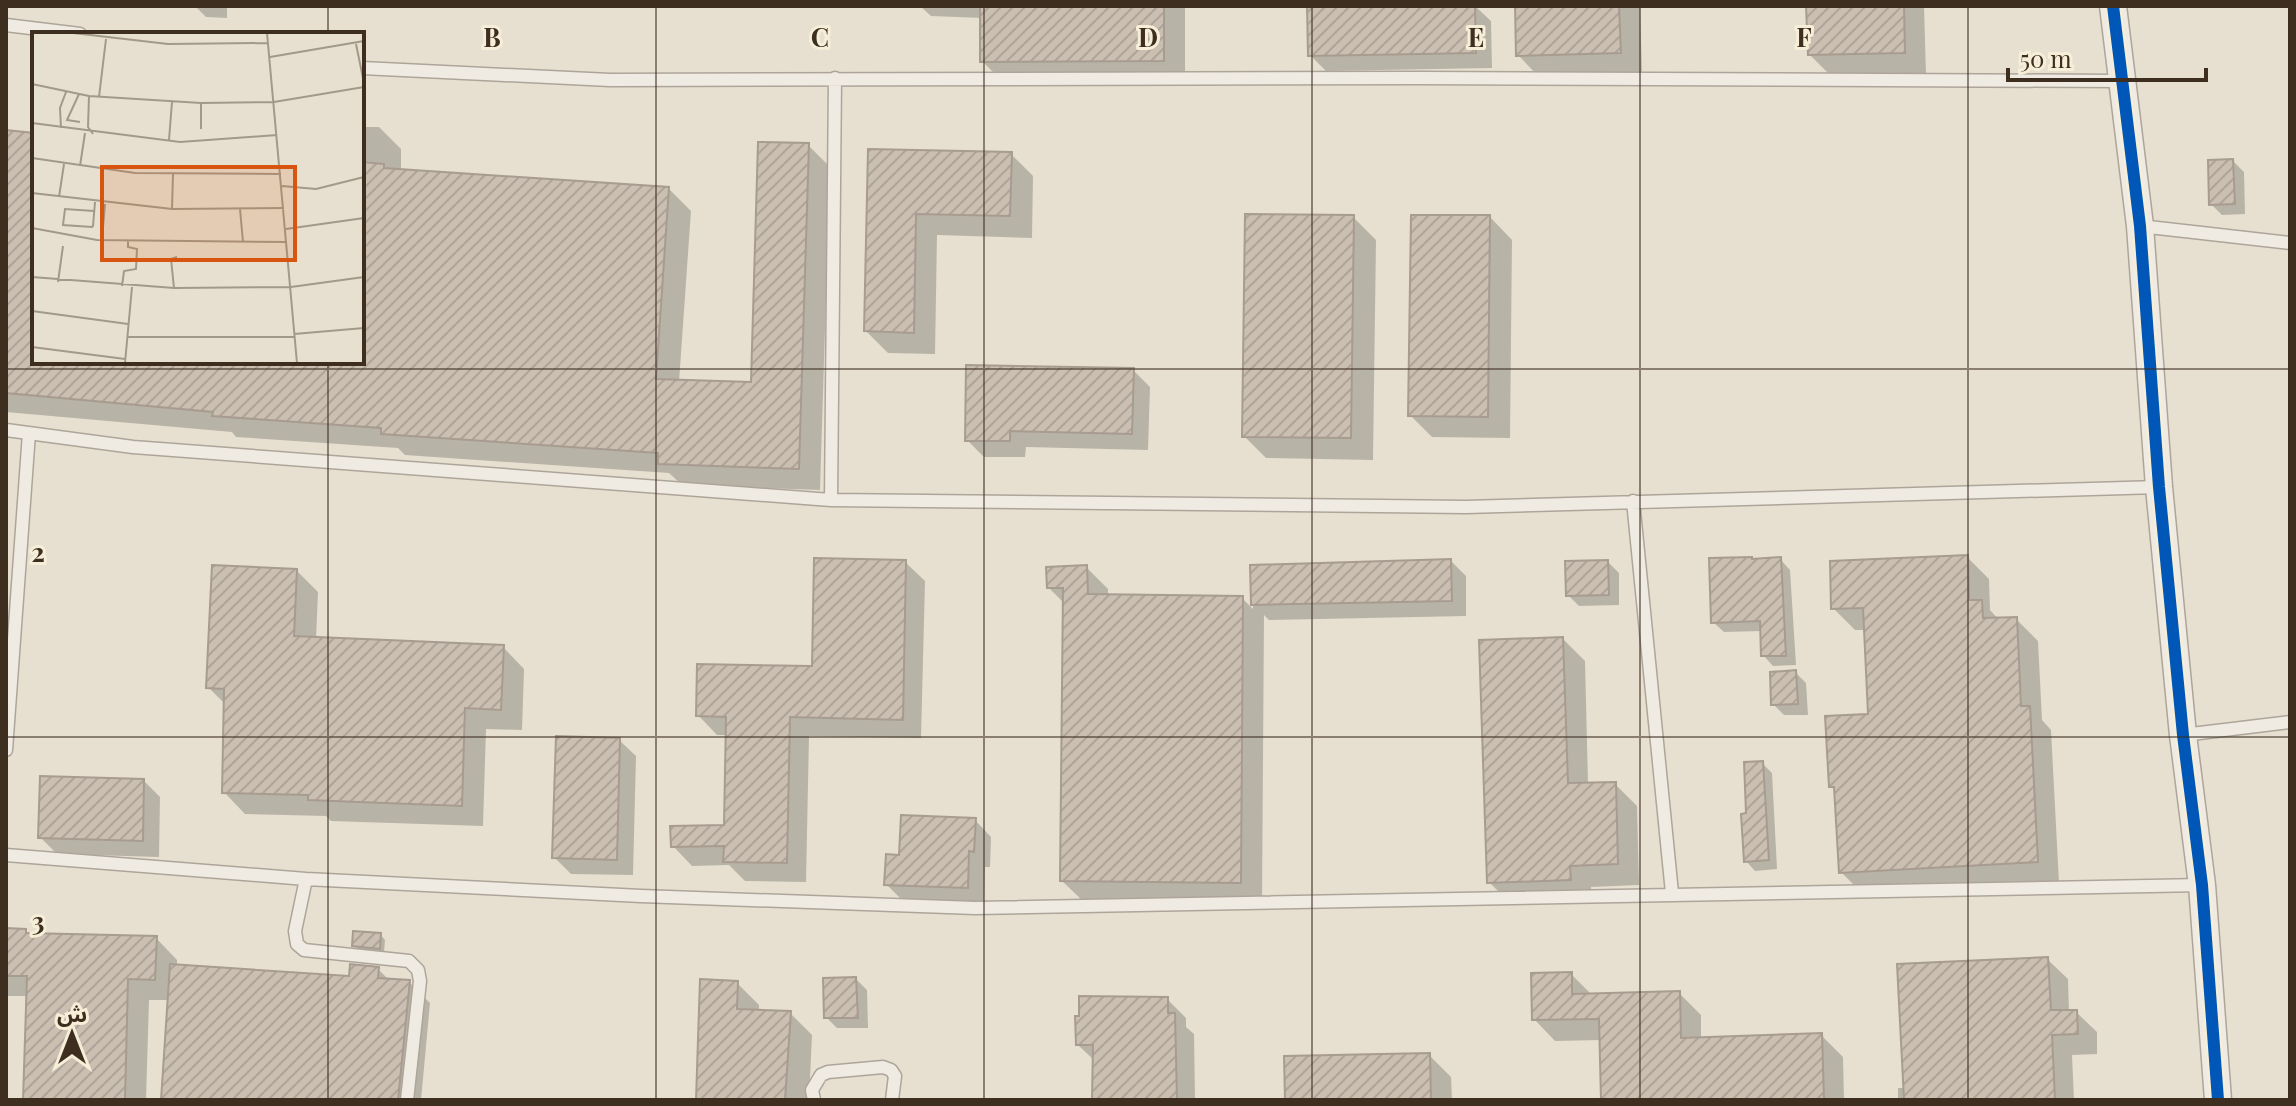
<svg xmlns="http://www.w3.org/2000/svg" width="2296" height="1106" font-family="'Playfair Display','Noto Sans Arabic',serif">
  <defs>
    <pattern id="building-hatch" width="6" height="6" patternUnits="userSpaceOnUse" patternTransform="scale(2)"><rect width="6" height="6" fill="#cbbfb2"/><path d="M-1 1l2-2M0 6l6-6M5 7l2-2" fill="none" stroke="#afa499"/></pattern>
  </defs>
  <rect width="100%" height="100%" fill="#e7e0d1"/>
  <!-- shadow -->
  <path fill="#0003" d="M195,6H227V18L206,17Z
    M920,6H1185V82L1004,83L982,61V18L931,16Z
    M1309,6H1475L1491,21L1492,68L1326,71L1310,55Z
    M1517,6H1640L1642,74L1540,78L1518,55Z
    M1808,6H1924L1926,74L1832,77L1810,55Z
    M362,127H379L401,149V171L669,189L691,211L679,382L753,385L808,145L830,167L820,490L682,485L669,473L405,455L398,448L236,437L232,432L6,412V133L34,136V362H362Z
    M870,151L1011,154L1033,176L1032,238L937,235L935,354L888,353L866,331Z
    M2233,161L2244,172L2245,214L2222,215L2211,204Z
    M1353,217L1376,240L1373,460L1266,458L1244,436Z
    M1490,217L1512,240L1510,438L1432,437L1410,415Z
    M1133,370L1150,387L1148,450L1026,447L1025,457H984L967,440Z
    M1967,557L1989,579L1990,610L1999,620L2016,619L2038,641L2042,720L2051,730L2059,883L1863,894L1841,872L1836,791L1831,787L1870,716L1866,630H1855L1833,608Z
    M1780,559L1790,570L1796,665L1773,666L1763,655L1762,631L1724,632L1713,622L1753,561Z
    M1451,561L1466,576V616L1269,620L1264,615L1262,904L1084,902L1062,881L1064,603L1049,588L1086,567L1108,589V597L1242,598L1253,609L1252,567Z
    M905,562L925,581L921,738L809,736L806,882L745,881L729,865L692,866L673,846L726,827L728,735H717L698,715L814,669Z
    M1608,562L1619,573V605L1579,606L1568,595Z
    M297,571L318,592L316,639L503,647L524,669L522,730L486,729L483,826L331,821L326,816L245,814L224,792L226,705L208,687Z
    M1563,639L1585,661L1588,784H1615L1637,806L1639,885L1591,887L1592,901L1511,904L1489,882Z
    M1795,672L1806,683L1808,715H1784L1773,704Z
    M619,740L636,756L633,875L571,874L554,857Z
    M1762,763L1772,773L1777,869L1755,871L1746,861L1748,815Z
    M144,781L160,797L159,857L57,854L40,837Z
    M975,820L991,837L990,867H985L984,904L903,901L886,884L901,857Z
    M6,930L26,931L30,935L156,938L177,960V967L351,978L378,969L389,980L409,982L430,1003L421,1100H163L170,1000H149L146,1100H25L28,996H6Z
    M380,934L385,940L384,953L359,950L354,945Z
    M2047,959L2068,979L2069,1012H2076L2097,1032V1054L2072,1055L2074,1100H1898V1088H1906Z
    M1571,974L1593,996L1679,993L1701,1015V1039L1821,1035L1843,1057L1844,1100H1603L1601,1040L1555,1041L1534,1019Z
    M856,979L867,990L868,1028H837L826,1017Z
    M737,983L759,1005V1012L790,1013L812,1035L809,1100H698Z
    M1167,999L1186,1018V1027L1194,1034L1195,1100H1095V1061L1078,1045Z
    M1429,1055L1451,1077L1452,1100H1287Z"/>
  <!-- building -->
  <path fill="url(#building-hatch)" stroke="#a89c90" stroke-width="2" d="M980,6H1164V61L980,62Z
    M1307,6H1475L1476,53L1308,56Z
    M1515,6H1619L1621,53L1516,56Z
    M1806,6H1904L1905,53L1808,55Z
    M6,130L34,133V362H362V162L384,164V168L669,187L656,379L751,382L758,142L809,143L799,469L658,464V453L381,434V428L212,416L213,412L6,393Z
    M868,149L1012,152L1010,216L916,214L914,333L864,331Z
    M2233,159L2235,204L2209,205L2208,160Z
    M1245,214L1354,215L1351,438L1242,437Z
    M1411,215H1490L1488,417L1408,416Z
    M966,365L1134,368L1132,434L1010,431V441H965Z
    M1968,555L1969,600H1982L1983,618L2017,617L2021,706H2030L2038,862L1839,873L1834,787H1829L1825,716L1868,714L1863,608L1831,609L1830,561Z
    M1752,557V559L1781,557L1786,656H1761L1760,621L1711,623L1709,558Z
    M814,558L906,560L903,720L790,717L787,863L723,862L724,846L671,847L670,826L724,825L726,717L696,716L697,664L812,666Z
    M1451,559L1452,601L1251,605L1250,565Z
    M1608,560L1609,595L1566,596L1565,561Z
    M212,565L297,569L294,636L504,645L501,710L465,708L462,806L308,800V795L222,793L224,689L206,688Z
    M1087,565L1088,594L1243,596L1241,883L1060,881L1063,588H1047L1046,567Z
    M1563,637L1568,783L1616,782L1618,864L1570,866L1571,880L1487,883L1479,640Z
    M1796,670L1798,704L1771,705L1770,672Z
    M556,736L620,738L617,860L552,858Z
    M1763,761L1769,860L1744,862L1741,814L1746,813L1744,762Z
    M40,776L144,779L143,841L38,838Z
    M901,815L976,818L974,852L969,851L968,888L884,885L886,854L899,855Z
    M6,928L26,929V933L157,936L155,980L128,979L125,1100H23L27,976H6Z
    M353,931L381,933L380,949L352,946Z
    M2048,957L2051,1010H2077L2078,1034L2052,1035L2055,1100H1904L1897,964Z
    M170,964L349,976L350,964L379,967L378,978L410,980L398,1100H161Z
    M1572,972V994L1680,991L1681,1038L1822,1033L1824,1100H1601L1599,1019L1532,1020L1531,973Z
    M856,977L858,1018H824L823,978Z
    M700,979L738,981L737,1009L791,1011L785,1100H696Z
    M1079,996L1168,997V1013H1175L1177,1100H1092L1093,1045H1076L1075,1016H1079Z
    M1430,1053L1431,1100H1285L1284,1056Z"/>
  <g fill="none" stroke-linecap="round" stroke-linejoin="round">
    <defs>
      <path id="service" d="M6,25L80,34
        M362,68L610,80L1419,78L2121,81
        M2140,226L2290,243
        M6,430L133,447L831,500L1466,507L2159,487
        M831,500L835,78
        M1633,501L1672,893
        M2183,735L2290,722
        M6,750L29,433
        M6,855L306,879L641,896L975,908L2202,885
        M306,879L295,931L297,944L304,950L409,961L418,970L420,981L407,1100
        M814,1100L812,1090L821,1075L828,1072L883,1067L891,1070L895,1076L892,1100"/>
      <path id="minor" d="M2113,6L2140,226L2159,487L2183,735L2202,885L2218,1100"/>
    </defs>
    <!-- service casing -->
    <use href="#service" stroke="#ada599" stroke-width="15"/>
    <!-- minor casing -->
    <use href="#minor" stroke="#ada599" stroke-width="29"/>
    <!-- service -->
    <use href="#service" stroke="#efebe3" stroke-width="12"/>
    <!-- minor -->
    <use href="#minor" stroke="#efebe3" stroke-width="26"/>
    <defs>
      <path id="cycleway" d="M2113,6L2140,226L2159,487L2183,735L2202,885L2218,1100"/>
    </defs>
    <!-- cycleway casing -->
    <use href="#cycleway" stroke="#f7eed8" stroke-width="17"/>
    <!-- cycleway -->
    <use href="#cycleway" stroke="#0057b8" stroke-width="12"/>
  </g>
  <!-- grid -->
  <path fill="none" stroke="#3d2e20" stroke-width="2" stroke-opacity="0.55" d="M328,6V34M656,6V1100M984,6V1100M1312,6V1100M1640,6V1100M1968,6V1100M328,362V1100M6,369H2290M6,737H2290"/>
  <!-- overview -->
  <g transform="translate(32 32)">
    <rect width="332" height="332" fill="#e7e0d1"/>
    <path fill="none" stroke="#a3998a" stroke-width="2" d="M41,1L136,12L236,11M235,1L265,331M324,12L332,51M238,25L332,9M0,52L57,64L169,71L242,70L332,55M47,62L35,88L48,90M57,64L56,95L61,102M67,65L74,7M0,91L148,110L245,103M29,96L28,76L34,60M169,97V71M137,108L140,70M0,126L103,141L249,142M48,134L53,101M250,154L284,157L332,145M0,161L140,177L252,176M27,165L32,132M140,177L141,142M208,177L211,210M62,179L33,177L31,193L60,195L61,194L63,170M0,196L65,208L255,210M254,197L332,186M70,207L73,172M0,245L142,256L259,255L332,245M26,250L31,214M90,254L92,239L104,237L105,217L96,215V209M142,256L139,227L145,225M0,279L96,292M262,302L332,296M95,305H263M0,315L93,327M93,331L100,255"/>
    <path fill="#d7550e" fill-opacity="0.15" stroke="#d7550e" stroke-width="4" d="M70,135H263V228H70Z"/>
    <rect width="332" height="332" fill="none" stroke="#3d2e20" stroke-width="4"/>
  </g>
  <g font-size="26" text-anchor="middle" font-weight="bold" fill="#3d2e20" stroke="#f7eed8" stroke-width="6" stroke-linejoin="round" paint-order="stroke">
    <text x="492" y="47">B</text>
    <text x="820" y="47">C</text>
    <text x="1148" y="47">D</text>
    <text x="1476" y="47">E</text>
    <text x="1804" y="47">F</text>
    <text x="38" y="562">2</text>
    <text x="38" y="931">3</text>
  </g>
  <!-- border -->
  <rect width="2296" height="1106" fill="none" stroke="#3d2e20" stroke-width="16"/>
  <!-- north arrow -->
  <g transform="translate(72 1034)" stroke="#f7eed8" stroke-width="6" paint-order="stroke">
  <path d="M0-6L14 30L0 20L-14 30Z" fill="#3d2e20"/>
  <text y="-12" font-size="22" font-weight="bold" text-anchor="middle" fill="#3d2e20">ش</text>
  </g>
  <!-- scale -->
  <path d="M2008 68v12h198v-12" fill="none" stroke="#3d2e20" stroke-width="4"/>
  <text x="2020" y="68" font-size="24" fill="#3d2e20" stroke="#f7eed8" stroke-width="6" paint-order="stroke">50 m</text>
</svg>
